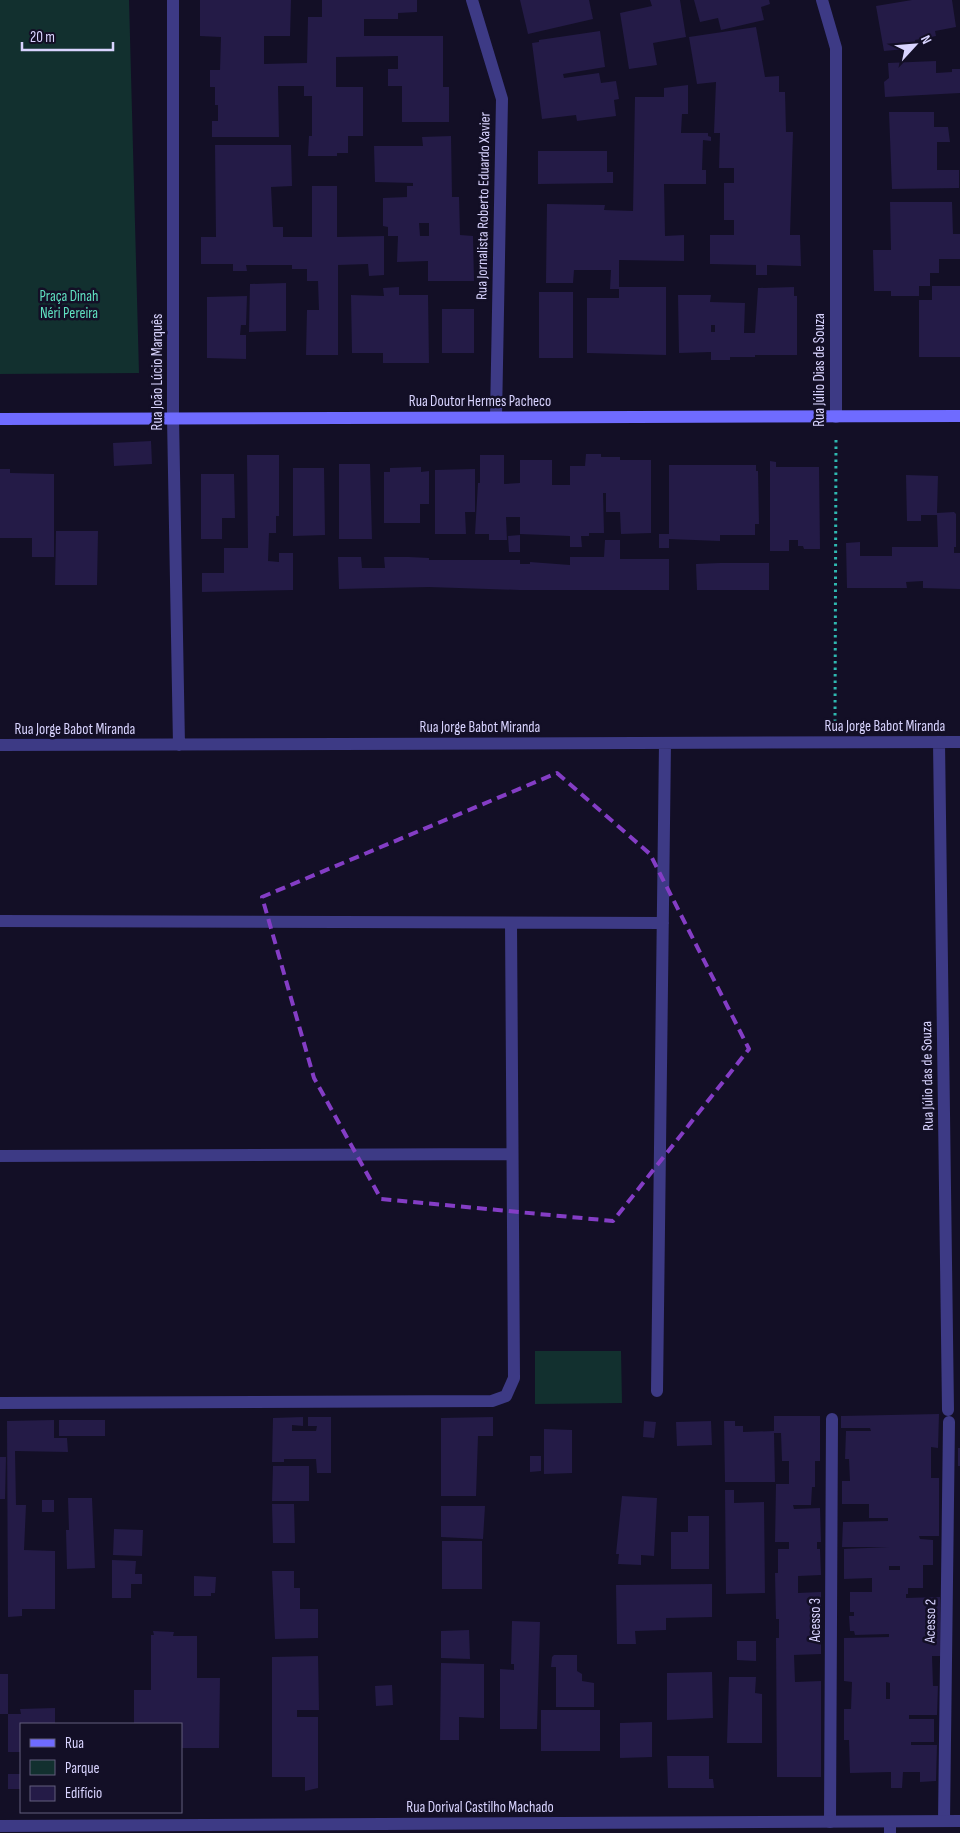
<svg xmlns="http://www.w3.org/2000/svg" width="960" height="1833" font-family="'Sofia Sans Condensed',sans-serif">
  <rect width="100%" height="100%" fill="#130f26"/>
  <!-- green -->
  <path fill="#12302f" d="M0,0H129L139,373L0,374Z
    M535,1351H621L622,1403L535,1404Z"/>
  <!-- building -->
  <path fill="#241b47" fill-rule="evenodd" d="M200,0H291L290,36H264V64L307,63L308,17H322V0H417V12L398,13V19H364V36H443V87H449V122H402V86H388V69H398V56L336,57V87H363V136H348V153H337V156H308L309,136H312V96H304V86H278L279,137H212V121H218V105H215V87H210V70H220L221,37L200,36Z
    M520,0H589L593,19L528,34Z
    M650,0H680L686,37L653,43L657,65L629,69L620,13L652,6Z
    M694,0H769L770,4L761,7L764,20L721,30L718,18L700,22Z
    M912,0H952L956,27L935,31L936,36L915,40L916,48L884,51L876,6Z
    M756,27L765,77L779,76V92H785L786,132H793L790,235H800L801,266L767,265V275H756V265L710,264V235H734V220H724V183H734V168H719L720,133H714L716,82L697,84L689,37Z
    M600,31L605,67L563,74L564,78L599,73L601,83L616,81L619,99L614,100L616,116L577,121L576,115L542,119L532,43L539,42V40Z
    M936,61V73L952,72V69H960V93L885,97L884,82L889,78L888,63Z
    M688,85V114H682L681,133H708V136L711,137V141L703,140L702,170H706V184H664L665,236L684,235V261L619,260V287H666V355L587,353V298H619V289H610L611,270H574L573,283H546L547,204L605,205L604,210L633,211L635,97H664V88Z
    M889,112H934V127H948L950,142H937V170H959V188L892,189Z
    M451,136L452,197H459L460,235L473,236L474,281H428V261L397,262L398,236H388V227L383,226V198L407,197V186H413V183L375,182L374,146H423L422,137ZM419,223H429V236H420Z
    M215,145H291L292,186L271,187L273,227H283V237H312V186H337V237L384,236V275L369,276L368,264L338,265V355H306L307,310H319L318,281H307V269H292V265H246L247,271H233V264H201V237H216Z
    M538,151H607V172H613V183L538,184Z
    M890,202H952L953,234H960V259H939V273H930V286H919V296H891V291H874L873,250H891Z
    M286,283V331L249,332L250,284Z
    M932,286H960V357H919V300H932Z
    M399,287V295H428L429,363H383V353H352L351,295L384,296L383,288Z
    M794,287V296H797V355H755V357H730V360H711V352L679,353L678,295H711L710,302L745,303L744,333H755L758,288ZM711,325H715V332H711Z
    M539,292H573V358H539Z
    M247,296L246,325H241L240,335H246V359L207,358V297Z
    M442,309H474V353H442Z
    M151,441L152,464L114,466L113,443Z
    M586,454H601V457H620V460H651V533L621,534L620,512H606V493H603L604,533H589V536H581L582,547H570V536L520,534V517H506L507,540H489V534H475L478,483H480V455H504V484L520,483V460H552V485H570V466H585Z
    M247,455H279V516H276V533H269L268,561L279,562V553H293V590L202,592V573H224V548H248Z
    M770,461L776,462V467H819L820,549H804L803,546H798V540H789V551H770Z
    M339,464H370L372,539H339Z
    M669,465H756V471H758L759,524H755V535H720V541L669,539V548H659V534H669Z
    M421,467V472L429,471V504H420V523H384V472H390V468Z
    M293,468H324L325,535L293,536Z
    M0,469H10V473L54,474V557H32V538H0Z
    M475,469V512H465L466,534H435V470Z
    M201,474H234L235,518H222V539H201Z
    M906,475L938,476L937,513L954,512L956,514V547H954V553H960V589L923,588V581L906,582L907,588H847L846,543L860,542V556H892V547H938L937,515H921V521H907Z
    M56,531H98L97,585H55Z
    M520,535V552H509L508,536Z
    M605,540H620V559H669V590H520L429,587L339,589L338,557H361L362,568H385L384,557H409L429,558V560H520V564H530V562L570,565V557H604Z
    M720,563H769V590H697L696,564Z
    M939,1414L938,1448L931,1447V1478H939V1536H919L920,1539L933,1540V1565H923V1588H908V1594H906V1598L940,1597L941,1656H932L933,1686H938L937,1715H909V1719H934V1742H911V1745H937L936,1781L920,1782V1772H903L902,1788H891V1772L850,1773L849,1740H844V1709H851L852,1682L844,1681V1638L889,1637V1634L855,1635L854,1631H850L849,1616H854V1612H850V1592H872V1578L844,1579V1549L889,1547H842L843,1522L888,1521V1518H869V1504H842V1481H850L849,1459H845L846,1431H871L870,1428H841V1416ZM889,1566H900V1570H889ZM886,1682L890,1683V1699H886Z
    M774,1416H820V1461H815V1487H812L811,1505H793L794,1509L820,1508L821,1542H817V1549H820L821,1575L798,1576V1593L821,1592V1654L794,1655L795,1682L821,1681V1777H777L776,1638H779V1619H776L775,1573H778V1549H789V1542H775L776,1484H789V1461H782L781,1433H774L775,1482H725L724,1421H735V1426H743V1432L774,1431Z
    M303,1417V1426L292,1425V1431H316L317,1426H308V1417H331V1473H317L316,1459H284V1462H272L273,1418Z
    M493,1417V1436H478L476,1496H441V1418Z
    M54,1420V1438H67L68,1452L15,1451L16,1505H26L24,1550L55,1551V1609H22V1616L8,1617L7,1421Z
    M59,1420H105V1436H59Z
    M644,1421L656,1422L654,1438L643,1437Z
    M711,1421L712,1445L677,1446L676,1422Z
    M544,1429L572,1430V1473L544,1474Z
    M958,1448H960V1466H958Z
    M530,1456H541V1471L530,1472Z
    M0,1457H6L5,1499H0Z
    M273,1466H309V1501H272Z
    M725,1490H734V1503L764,1502L765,1593L726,1594Z
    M622,1496L657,1498L654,1556L641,1555V1565L618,1564L619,1554H616Z
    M68,1498H92L95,1568L67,1569L66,1530H69Z
    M42,1500H54V1512H42Z
    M272,1504H294L295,1543H273Z
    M441,1506H485L483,1539L441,1537Z
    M688,1516H709V1569H671V1532H688Z
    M114,1529L143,1530L142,1556L113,1555Z
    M442,1541H482V1589H442Z
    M112,1560L136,1561L135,1574H142V1584H131V1598H112Z
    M272,1571H294V1588H300V1609H318V1638L275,1639Z
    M194,1576L216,1577L215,1593H211V1596H194Z
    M712,1584V1617L666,1618V1630L635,1631L636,1644H617L616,1585Z
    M512,1621L540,1622L537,1729H500V1669L514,1670V1664H511Z
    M469,1630L470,1659L441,1658V1631Z
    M153,1631L174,1632L173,1636H197V1678H220L219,1748H181V1724H134V1690H151V1635H154Z
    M737,1641H756V1661L737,1660Z
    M554,1655H577V1671L582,1674V1681L594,1683V1707H556V1667H551L552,1657Z
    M318,1656L319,1710H297V1717H318V1788L305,1791V1777H272V1657Z
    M441,1663L484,1664V1718L459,1717V1740H440Z
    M712,1672L713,1718L667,1720V1673Z
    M0,1674H8V1714H0Z
    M729,1677H756L755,1693L762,1694V1743H727Z
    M392,1685L393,1705L376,1706L375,1686Z
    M55,1708V1724H21V1752H8V1714H21L20,1709Z
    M541,1710H600V1751H541Z
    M652,1722V1757L620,1758V1723Z
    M667,1756H709V1779H713L714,1788H668Z
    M8,1774H21V1789H8Z"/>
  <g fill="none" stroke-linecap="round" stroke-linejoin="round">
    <!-- path -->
    <path stroke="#2fb8b0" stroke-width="3" stroke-dasharray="2.5 4" stroke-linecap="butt" d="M835,722L836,438"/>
    <!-- lane -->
    <path stroke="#3d3a85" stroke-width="12" d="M944,1821L949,1422
      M830,1822L832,1419
      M890,1833V1822"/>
    <!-- street -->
    <path stroke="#3d3a85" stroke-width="12" d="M173,0V418L179,745
      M472,0L502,99L496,417
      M822,0L836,48V417
      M939,742L948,1410
      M0,745L960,742
      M0,921L663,923
      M0,1156L512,1154
      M657,1391L665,743
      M0,1403L492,1401L506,1396L514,1378L511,923
      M0,1826L960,1821"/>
    <!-- secondary -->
    <path stroke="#6f6bff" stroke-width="12" d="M0,419L960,416"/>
  </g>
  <!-- marked area -->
  <path fill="none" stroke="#843dc5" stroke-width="4" stroke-dasharray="10 6" stroke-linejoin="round" d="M557,773L650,854L749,1049L613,1221L381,1199L314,1078L262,897Z"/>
  <g text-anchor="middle" stroke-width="5" stroke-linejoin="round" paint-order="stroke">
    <!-- street labels -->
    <g font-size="15" fill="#d9d4ff" stroke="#130f26">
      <text transform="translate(483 206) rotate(-89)" y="5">Rua Jornalista Roberto Eduardo Xavier</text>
      <text transform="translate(819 370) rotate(-90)" y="5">Rua Júlio Dias de Souza</text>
      <text transform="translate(157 372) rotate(-90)" y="5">Rua João Lúcio Marquês</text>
      <text x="480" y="406">Rua Doutor Hermes Pacheco</text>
      <text x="885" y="731">Rua Jorge Babot Miranda</text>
      <text x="480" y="732">Rua Jorge Babot Miranda</text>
      <text x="75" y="734">Rua Jorge Babot Miranda</text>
      <text transform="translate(927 1076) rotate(-91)" y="5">Rua Júlio das de Souza</text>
      <text transform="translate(815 1620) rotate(-90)" y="5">Acesso 3</text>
      <text transform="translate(930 1621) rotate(-89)" y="5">Acesso 2</text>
      <text x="480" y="1812">Rua Dorival Castilho Machado</text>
    </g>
    <!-- park labels -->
    <g font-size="15" fill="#5fe0c0" stroke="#130f26">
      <text x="69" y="301">Praça Dinah<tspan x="69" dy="17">Néri Pereira</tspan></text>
    </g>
  </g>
  <!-- legend -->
  <rect x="20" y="1723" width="162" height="90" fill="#130f26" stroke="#625e7d"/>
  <rect x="30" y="1739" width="25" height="8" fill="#6f6bff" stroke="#625e7d"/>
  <text x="65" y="1748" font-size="15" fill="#d9d4ff">Rua</text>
  <rect x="30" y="1760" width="25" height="15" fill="#12302f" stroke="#625e7d"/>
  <text x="65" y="1773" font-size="15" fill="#d9d4ff">Parque</text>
  <rect x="30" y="1786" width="25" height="15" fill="#241b47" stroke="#625e7d"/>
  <text x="65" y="1798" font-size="15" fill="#d9d4ff">Edifício</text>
  <!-- north arrow -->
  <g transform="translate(915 45) rotate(64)" stroke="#130f26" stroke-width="4" paint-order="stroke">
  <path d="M0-4L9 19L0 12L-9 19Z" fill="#d9d4ff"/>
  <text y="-8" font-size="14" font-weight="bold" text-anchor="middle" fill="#d9d4ff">N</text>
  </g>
  <!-- scale -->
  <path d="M22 42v8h91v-8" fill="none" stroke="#d9d4ff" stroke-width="2.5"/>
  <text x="30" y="42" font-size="15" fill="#d9d4ff" stroke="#130f26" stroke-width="4" paint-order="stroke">20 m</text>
</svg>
